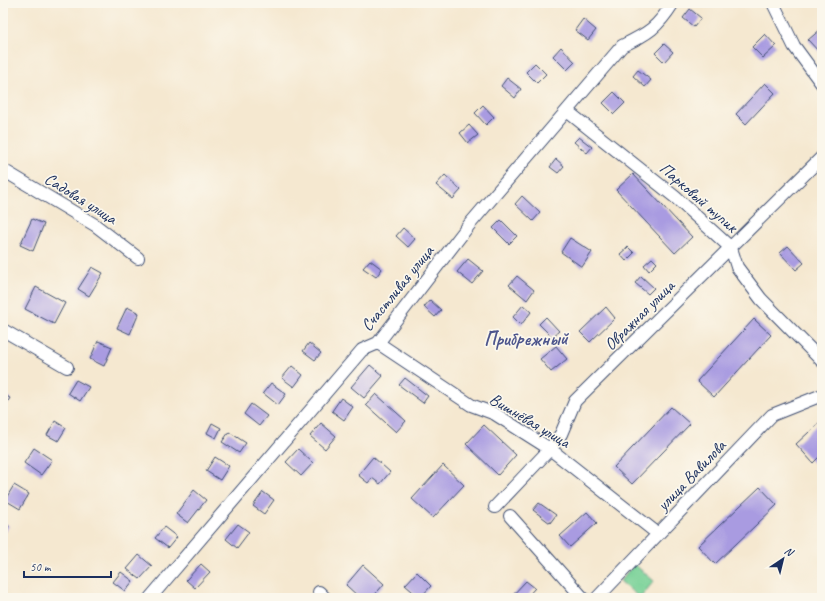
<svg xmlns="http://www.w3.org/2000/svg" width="825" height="601" font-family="Caveat,sans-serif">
  <rect width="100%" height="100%" fill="#fbf7ec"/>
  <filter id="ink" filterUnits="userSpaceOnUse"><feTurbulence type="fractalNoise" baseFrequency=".025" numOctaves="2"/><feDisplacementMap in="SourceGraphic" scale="8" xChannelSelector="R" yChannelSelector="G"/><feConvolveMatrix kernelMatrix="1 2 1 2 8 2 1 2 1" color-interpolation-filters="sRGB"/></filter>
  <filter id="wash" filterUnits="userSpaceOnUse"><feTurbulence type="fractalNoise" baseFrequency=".012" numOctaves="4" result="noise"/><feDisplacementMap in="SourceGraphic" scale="16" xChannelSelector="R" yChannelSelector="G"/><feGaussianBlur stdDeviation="0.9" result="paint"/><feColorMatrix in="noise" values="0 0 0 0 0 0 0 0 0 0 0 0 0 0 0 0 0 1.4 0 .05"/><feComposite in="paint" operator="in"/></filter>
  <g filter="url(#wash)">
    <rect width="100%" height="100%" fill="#f5e8d0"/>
    <!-- green -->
    <path fill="#78d197" stroke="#4a807a" d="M634,564L654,581L640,598L620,581Z"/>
    <g id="blocks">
      <!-- building -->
      <path fill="#a99be1" d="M623,3H634L630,8Z
        M690,9L701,18L694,27L683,18Z
        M583,19L596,30L588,40L575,30Z
        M821,29L822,51L820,53L808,40Z
        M765,34L776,46L763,58L752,47Z
        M664,44L673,52L664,62L655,53Z
        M561,47L575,62L567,70L553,56Z
        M535,63L546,74L537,83L526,72Z
        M638,70L651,80L645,87L633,76Z
        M507,78L521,89L515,98L501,86Z
        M765,83L775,93L746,124L736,114Z
        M614,92L625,103L614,114L603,103Z
        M483,105L494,117L486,125L475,113Z
        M469,125L478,135L468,143L460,133Z
        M579,137L592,147L587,153L574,142Z
        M556,159L564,166L558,173L550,167Z
        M633,174L692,237L675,253L616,190Z
        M445,175L461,190L453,199L436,185Z
        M522,196L540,213L533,221L515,204Z
        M32,219L44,224L33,251L20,245Z
        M501,220L517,236L509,244L493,228Z
        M403,228L415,239L408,247L396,236Z
        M570,238L592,252L582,267L561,252Z
        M788,246L804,263L796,270L780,253Z
        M628,247L634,253L626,261L620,254Z
        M652,258L657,263L649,271L644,265Z
        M468,259L483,271L472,284L457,272Z
        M370,260L382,269L376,277L363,268Z
        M92,267L103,273L89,296L78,289Z
        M517,276L534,290L527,300L509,285Z
        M641,276L654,288L648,294L635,283Z
        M36,287L65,303L54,324L25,309Z
        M430,300L441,310L435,317L424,307Z
        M523,305L531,312L521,325L513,317Z
        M127,307L139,313L130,334L117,328Z
        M606,307L615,318L590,342L580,332Z
        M546,317L559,331L552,337L539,324Z
        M754,319L771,335L714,397L697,381Z
        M98,341L112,347L104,366L90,359Z
        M309,343L321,353L315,360L303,351Z
        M556,346L567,359L551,372L540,359Z
        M370,365L383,376L364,398L351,387Z
        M292,366L303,375L294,387L282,378Z
        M405,378L428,396L423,403L399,385Z
        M76,380L89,387L80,401L68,393Z
        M271,383L286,394L278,405L263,393Z
        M3,394L10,398L4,408L3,407Z
        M376,394L406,421L396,432L366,405Z
        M341,398L353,407L344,420L332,411Z
        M251,404L267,416L259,426L244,414Z
        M671,407L690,424L632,484L614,467Z
        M55,421L66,428L58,441L47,435Z
        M821,421L822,454L813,463L796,444Z
        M212,423L221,428L216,438L207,433Z
        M321,423L336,436L325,449L310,436Z
        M484,425L516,455L498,475L466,444Z
        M229,432L246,443L239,453L222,442Z
        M34,448L52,460L41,475L24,463Z
        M298,449L313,463L301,476L286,462Z
        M215,457L229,466L220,480L206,471Z
        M373,457L390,472L380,484L372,478L368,483L358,475Z
        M443,465L464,485L433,518L412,499Z
        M14,485L29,494L20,509L5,500Z
        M760,487L777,505L715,564L698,546Z
        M194,490L206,500L188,523L176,514Z
        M263,492L274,500L264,514L253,506Z
        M539,503L556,515L550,523L533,510Z
        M587,512L597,523L570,547L560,536Z
        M3,522L9,526L3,534Z
        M238,524L249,532L237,548L226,539Z
        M164,527L177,537L168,548L155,538Z
        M139,555L152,566L140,579L127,569Z
        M201,564L210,572L195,588L186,580Z
        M363,565L384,584L372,598H360L346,585Z
        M121,572L133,581L125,591L113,582Z
        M417,572L431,586L420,598L405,585Z
        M526,581L535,588L526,598H510Z"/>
    </g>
  </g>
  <g filter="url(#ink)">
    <use href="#blocks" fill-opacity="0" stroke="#3c4b6f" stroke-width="1"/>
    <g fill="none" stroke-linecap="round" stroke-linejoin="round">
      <defs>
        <path id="minor" d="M773,3L794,46L822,84
          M567,111L675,197L731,248L737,267L761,299L822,361
          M3,170L95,225L138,258
          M3,330L67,367
          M378,343L471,405L495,414L550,449L658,534
          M495,507L550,449L561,434L575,401L822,157
          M510,516L583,598
          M319,592L325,598
          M150,598L362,350L378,343L469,225L622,46C649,33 657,28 673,3
          M597,598L772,415L822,395"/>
      </defs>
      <!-- minor casing -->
      <use href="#minor" stroke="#3c4b6f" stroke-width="14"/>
      <!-- minor -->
      <use href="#minor" stroke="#fff" stroke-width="12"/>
    </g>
  </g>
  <g text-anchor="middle" stroke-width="3.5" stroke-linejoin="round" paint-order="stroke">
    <!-- street labels -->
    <g font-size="17" fill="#1b2f5e" stroke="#fbf7ec">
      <text transform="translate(699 197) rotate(41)" y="6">Парковый тупик</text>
      <text transform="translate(81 198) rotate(32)" y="6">Садовая улица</text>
      <text transform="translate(397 288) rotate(-51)" y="6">Счастливая улица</text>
      <text transform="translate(639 315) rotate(-45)" y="6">Овражная улица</text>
      <text transform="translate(530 420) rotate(31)" y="6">Вишнёвая улица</text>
      <text transform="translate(691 475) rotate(-46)" y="6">улица Вавилова</text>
    </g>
    <!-- quarter labels -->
    <g font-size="19" font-weight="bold" fill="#4d558c" stroke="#fbf7ec">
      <text x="526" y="345">Прибрежный</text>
    </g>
  </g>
  <!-- margin -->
  <rect width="825" height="601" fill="none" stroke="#fbf7ec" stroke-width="16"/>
  <!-- north arrow -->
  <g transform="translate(783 559) rotate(35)" stroke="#fbf7ec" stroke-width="3" paint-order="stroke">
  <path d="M0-3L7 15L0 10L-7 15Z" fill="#1b2f5e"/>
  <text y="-6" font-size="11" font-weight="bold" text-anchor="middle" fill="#1b2f5e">N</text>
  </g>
  <!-- scale -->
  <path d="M24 571v6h87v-6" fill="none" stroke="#1b2f5e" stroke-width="2"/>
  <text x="30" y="571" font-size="12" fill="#1b2f5e" stroke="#fbf7ec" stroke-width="3" paint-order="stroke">50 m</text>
</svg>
